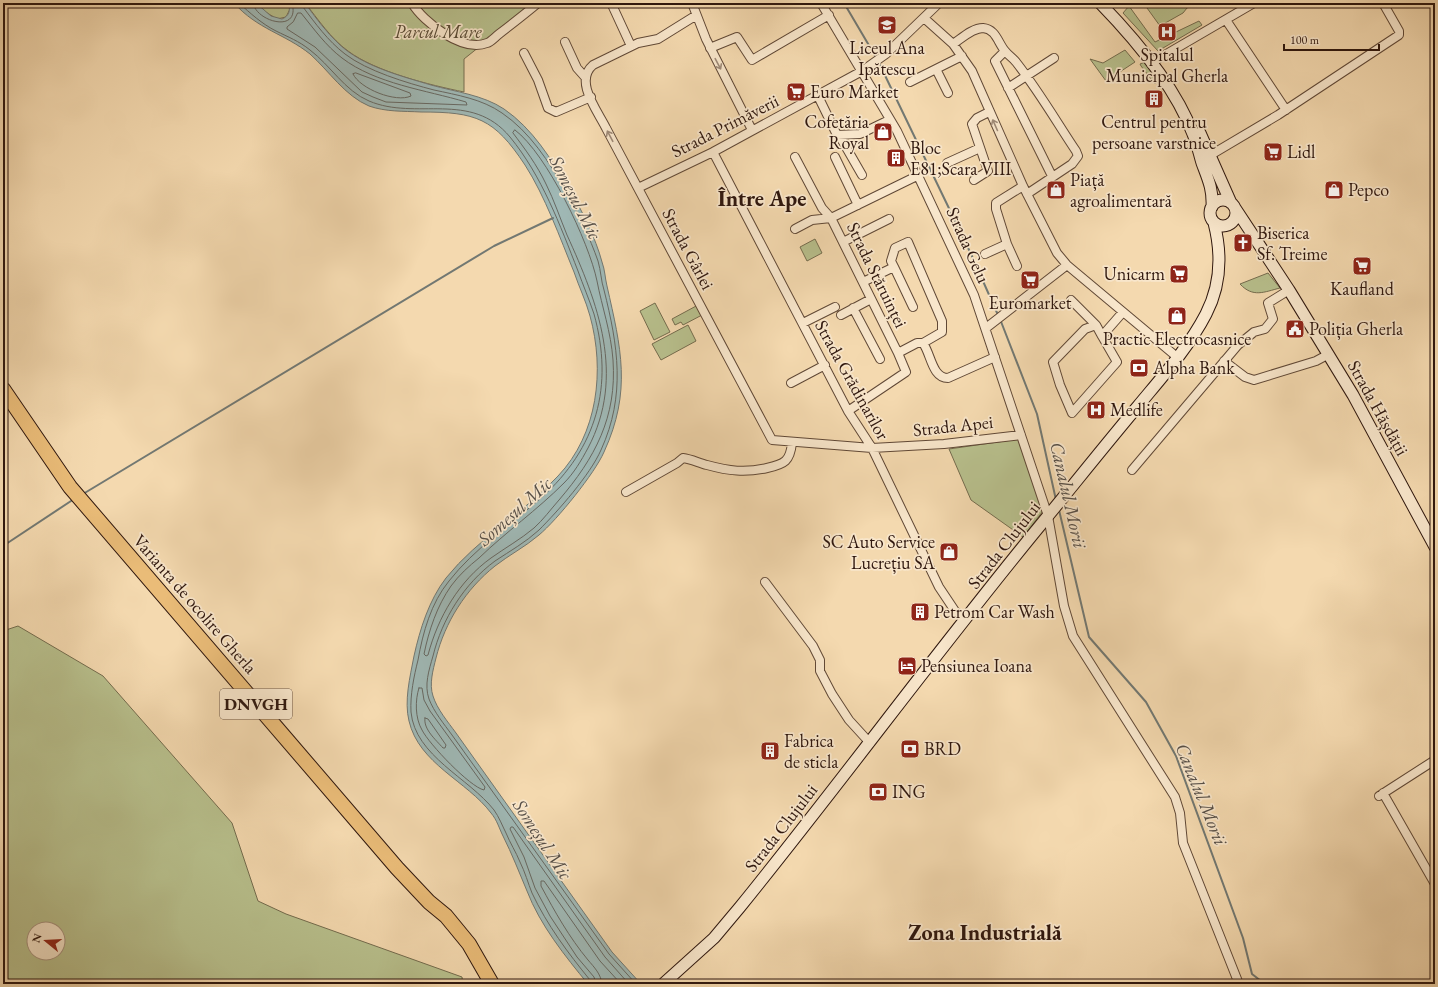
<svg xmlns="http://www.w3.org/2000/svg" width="1438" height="987" font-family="'EB Garamond',serif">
  <rect width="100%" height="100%" fill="#f4d9af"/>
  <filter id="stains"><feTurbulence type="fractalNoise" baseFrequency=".005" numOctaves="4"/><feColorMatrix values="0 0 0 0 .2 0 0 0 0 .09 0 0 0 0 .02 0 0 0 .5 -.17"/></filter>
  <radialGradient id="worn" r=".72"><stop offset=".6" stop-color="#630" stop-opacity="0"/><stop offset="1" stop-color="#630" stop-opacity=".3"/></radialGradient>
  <!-- green -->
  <path fill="#b8c08d" stroke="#746c4e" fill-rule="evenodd" d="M256,3H288L290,9L286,17L277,19L264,11Z
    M305,3H534L464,59V92C430,85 376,72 348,51C331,39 318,19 305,3Z
    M1153,3H1195L1187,8L1183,13L1160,26L1147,8Z
    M1129,6L1155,42L1199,21L1202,25L1158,51L1123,13Z
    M1125,50L1135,62L1106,81L1090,59L1103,63Z
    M1145,62L1160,79L1155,84L1141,66L1140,64Z
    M815,239L822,253L807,261L800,247Z
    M1268,273L1280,288C1264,292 1253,298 1240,284Z
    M655,303L670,332L654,340L640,311Z
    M698,305L702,315L683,325L681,322L675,325L672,319Z
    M688,325L696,341L661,360L652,344Z
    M1019,439L1043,511L1023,537L971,500L949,449Z
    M18,626L103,676L232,823L258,901L286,914L462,977L463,984H3V631ZM34,929H58V953H34Z"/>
  <!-- water -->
  <path fill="#9fb8b5" stroke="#727872" d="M234,3H256L271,16L282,19C289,16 291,10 288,3H305C315,17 326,32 339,44C362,66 401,76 431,85C456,92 483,95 504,109C533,129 551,159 568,187C581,208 596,239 602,262C605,270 605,278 607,286C621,348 632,391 604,452C595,473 557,520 539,535C525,547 509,555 495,566C466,589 445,622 436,658C433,670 429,684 433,696C437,709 448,722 456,733L612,952L641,984H588C565,956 540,925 527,891C519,872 512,854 503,836C499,828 497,820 491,813C467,781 419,764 409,721C404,701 410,677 414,656C420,629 429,600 446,578C478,538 524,513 558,476C598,434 605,370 590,316C586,301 579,287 574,272C560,238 545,196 525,165C494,118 476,112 421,112C403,111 386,112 369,106C345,96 329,71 310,54C285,34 257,29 234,3Z"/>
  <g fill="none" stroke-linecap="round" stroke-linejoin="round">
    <!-- shore -->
    <path stroke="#676862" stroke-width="1" d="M239,3C250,13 262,24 276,31C288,37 299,41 310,50C330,65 345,91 369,101C416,121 471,90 510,137C542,176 560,225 578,271C583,285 589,299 594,314C614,386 597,448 541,498C510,525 474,549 449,581C431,603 423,632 418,660C414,676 410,695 411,712C415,756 469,778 494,810C499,817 502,825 506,833C510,843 516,852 520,862C525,872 528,883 532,893C547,925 568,953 590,980V984
      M253,3C256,22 301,34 292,3
      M302,3L303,7C315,23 328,41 345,54C367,71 407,83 434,90C457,95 482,99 502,113C530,132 549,162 566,191C578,213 590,238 598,261C601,271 601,281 604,290C618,346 626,395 601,450C590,475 558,511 539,530C526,542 510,551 495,561C464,584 442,619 433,656C429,670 424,685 429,699C434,712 444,724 452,735L609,954L636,984
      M298,13H301C314,29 326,46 342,58C376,84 426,90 466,102L467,105L386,102L373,97L362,92L315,47L287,29V27L293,22Z
      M356,73L410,93L411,96C396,103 360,89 353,74Z
      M515,130C547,154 589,242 597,281C602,307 611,332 613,360C617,417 595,458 559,500C551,509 543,520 534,528C521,539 505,548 491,558C459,581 438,617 428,655L426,656L424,654C429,630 437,606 451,586C459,575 469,566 479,558C506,532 537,510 564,483C574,473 581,461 588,448C626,376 598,303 567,235C560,218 554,200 546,184C537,165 525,149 513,133Z
      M419,688H422L424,700L430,711L485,787L484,790C470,787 429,744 422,730C415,718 415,700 419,688Z
      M425,718L428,719L446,745L445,748H443C436,740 423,729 425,718Z
      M596,984L594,977L577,957L550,916L535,888L524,857L510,829L511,827H513L605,957L629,984
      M602,984C601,974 594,967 588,960C569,937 555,912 541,886V881H544L600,961L621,984"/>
    <!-- stream -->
    <path stroke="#727872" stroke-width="2" d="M844,3L877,59
      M879,63L971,254L998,315
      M1000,319L1037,414L1056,500
      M83,494L494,246L553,218
      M1059,510L1089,637L1146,702L1176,756L1243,938L1252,974L1261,981L1268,984
      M3,546L74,499"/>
    <defs>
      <path id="street" d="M412,3C423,22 463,53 487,43C491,42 495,37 499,34C512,24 525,14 538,3
        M692,3L706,39L752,130
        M821,3L897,131L974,295L1048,516L1064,606L1073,636L1175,797L1180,813L1183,843L1239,984
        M1287,3H1296
        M613,7L631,46
        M695,16L658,39L638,43L593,65C574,81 597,110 606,128L772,440L872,448L944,444L1021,435
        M924,18L953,44L972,71L1023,186L1057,253L1067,265L1177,357
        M1226,20L1286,110
        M565,42L577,68L585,77
        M953,44C961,39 972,28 983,28C996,29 998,43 1005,51C1008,55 1013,58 1016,62C1038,90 1056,121 1076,151L1078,156L1072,164L1027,194
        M710,48L737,37L752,60L829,15
        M1005,51L995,61L1052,176
        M524,53L538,80L548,108L556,112L591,97
        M1151,63L1254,3
        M936,69L948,93
        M910,82L962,56
        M1008,88L1054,58
        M818,96L837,135L860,134L889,120
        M839,135L862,175
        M713,152L848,411L872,448L939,587L955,611L966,619
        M795,157L822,208L831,218
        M835,157L858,205
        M1208,159L1209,156L1278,115L1399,35V31L1383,3
        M947,163L980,148
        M974,180L988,171L972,124L977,118L989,112
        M638,188L713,152L862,71L886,54L939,3
        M795,229L812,220L831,218
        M843,242L889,219
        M985,254L1007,244
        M1017,266L1007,244L996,209V203L1023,186
        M894,267L913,307
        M863,282L894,267L891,261L895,248L908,242L942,321V332L923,343
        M1071,300L1096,325
        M853,308L880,359
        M841,315L871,299
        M803,323L835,307
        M986,328L1067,265
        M1102,336L1117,362L1072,413L1060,385L1053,362L1085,329L1096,325L1102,336L1123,312
        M898,353L917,343H923C931,354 932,378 948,378L995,357
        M1224,361L1245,377L1254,380L1316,361L1329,354
        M791,383L825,365
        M848,411L906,372L898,353L831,218L919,175
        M1132,470L1238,345L1254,332L1265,329L1273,319L1268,303L1289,290
        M626,492L677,463L683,458C691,459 699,463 707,465C729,471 745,473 767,468C785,464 790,461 792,443
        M765,582L813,646L820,660V671L832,694L849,720L870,743
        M1383,793L1435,884
        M1379,796L1435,760"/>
      <path id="secondary" d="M1100,3C1135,39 1175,86 1193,134C1197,143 1199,153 1202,163C1208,179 1213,189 1212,207
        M1200,133L1231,203
        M1210 213a13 13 0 1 1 26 0a13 13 0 1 1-26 0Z
        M1235,208L1289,290L1353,395L1435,547
        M663,984L714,938L740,907C843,780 939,648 1043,522C1075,483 1106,444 1138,406C1162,377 1189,347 1206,314C1221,285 1222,254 1214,223"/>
      <path id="highway" d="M3,389L70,487L397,868L429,902L446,916L469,944L492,984"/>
    </defs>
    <!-- street casing -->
    <use href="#street" stroke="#604836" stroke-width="10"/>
    <!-- secondary casing -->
    <use href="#secondary" stroke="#2f170e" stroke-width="13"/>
    <!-- highway casing -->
    <use href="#highway" stroke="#2f170e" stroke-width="16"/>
    <!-- street -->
    <use href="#street" stroke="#f8e6cb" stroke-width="8"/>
    <!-- secondary -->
    <use href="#secondary" stroke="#f8e6cb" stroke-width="11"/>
    <!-- highway -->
    <use href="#highway" stroke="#eabc78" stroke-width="14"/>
  </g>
  <!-- one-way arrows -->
  <defs><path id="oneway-shaft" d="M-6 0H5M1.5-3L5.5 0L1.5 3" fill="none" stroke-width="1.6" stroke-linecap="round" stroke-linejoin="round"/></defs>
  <g stroke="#9e8976">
    <use href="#oneway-shaft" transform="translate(718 64) rotate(62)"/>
    <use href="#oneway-shaft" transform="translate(995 125) rotate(-114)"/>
    <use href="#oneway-shaft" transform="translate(610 136) rotate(-118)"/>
  </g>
  <!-- icons -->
  <defs>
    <symbol id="school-square" viewBox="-11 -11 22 22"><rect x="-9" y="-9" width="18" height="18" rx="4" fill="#8f2418" stroke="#f8e6cb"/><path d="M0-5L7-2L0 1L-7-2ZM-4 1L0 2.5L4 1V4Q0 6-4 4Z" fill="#fff"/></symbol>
    <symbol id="hospital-square" viewBox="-11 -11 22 22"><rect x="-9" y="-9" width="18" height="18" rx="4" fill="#8f2418" stroke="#f8e6cb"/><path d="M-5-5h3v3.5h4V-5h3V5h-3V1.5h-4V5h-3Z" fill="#fff"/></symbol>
    <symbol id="supermarket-square" viewBox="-11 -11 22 22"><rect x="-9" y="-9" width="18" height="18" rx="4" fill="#8f2418" stroke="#f8e6cb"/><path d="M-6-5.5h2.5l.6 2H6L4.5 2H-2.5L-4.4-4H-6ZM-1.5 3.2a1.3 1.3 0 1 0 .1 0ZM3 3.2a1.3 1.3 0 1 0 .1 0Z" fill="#fff"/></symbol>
    <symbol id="building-square" viewBox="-11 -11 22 22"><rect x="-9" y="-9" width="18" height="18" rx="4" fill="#8f2418" stroke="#f8e6cb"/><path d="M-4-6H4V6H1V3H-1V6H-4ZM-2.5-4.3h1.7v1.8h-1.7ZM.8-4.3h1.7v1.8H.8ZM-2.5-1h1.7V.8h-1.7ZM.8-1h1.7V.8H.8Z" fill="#fff"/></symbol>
    <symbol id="shop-square" viewBox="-11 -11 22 22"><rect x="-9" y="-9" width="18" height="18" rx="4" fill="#8f2418" stroke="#f8e6cb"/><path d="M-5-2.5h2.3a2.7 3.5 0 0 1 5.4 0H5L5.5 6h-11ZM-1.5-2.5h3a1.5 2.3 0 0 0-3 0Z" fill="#fff"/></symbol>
    <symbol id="church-square" viewBox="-11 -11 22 22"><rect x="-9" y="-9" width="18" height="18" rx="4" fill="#8f2418" stroke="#f8e6cb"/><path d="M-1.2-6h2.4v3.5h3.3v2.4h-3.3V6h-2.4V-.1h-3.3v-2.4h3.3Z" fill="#fff"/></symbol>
    <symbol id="civic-square" viewBox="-11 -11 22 22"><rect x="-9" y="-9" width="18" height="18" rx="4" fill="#8f2418" stroke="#f8e6cb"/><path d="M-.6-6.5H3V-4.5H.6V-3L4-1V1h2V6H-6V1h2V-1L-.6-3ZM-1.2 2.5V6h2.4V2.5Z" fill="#fff"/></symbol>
    <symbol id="bank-square" viewBox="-11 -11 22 22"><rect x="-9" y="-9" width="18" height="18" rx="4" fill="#8f2418" stroke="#f8e6cb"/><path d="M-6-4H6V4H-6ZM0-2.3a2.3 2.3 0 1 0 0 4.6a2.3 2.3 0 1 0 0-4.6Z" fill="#fff"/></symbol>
    <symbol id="hotel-square" viewBox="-11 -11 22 22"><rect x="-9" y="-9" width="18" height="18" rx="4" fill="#8f2418" stroke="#f8e6cb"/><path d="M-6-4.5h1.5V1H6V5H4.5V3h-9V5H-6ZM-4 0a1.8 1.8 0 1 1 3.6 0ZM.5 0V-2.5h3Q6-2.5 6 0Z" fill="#fff"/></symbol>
  </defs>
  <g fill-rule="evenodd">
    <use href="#school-square" x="876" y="14" width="22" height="22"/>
    <use href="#hospital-square" x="1156" y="21" width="22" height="22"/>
    <use href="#supermarket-square" x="785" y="81" width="22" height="22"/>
    <use href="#building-square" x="1143" y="88" width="22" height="22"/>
    <use href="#shop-square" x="872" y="121" width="22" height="22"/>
    <use href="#supermarket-square" x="1262" y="141" width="22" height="22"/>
    <use href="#building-square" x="885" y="147" width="22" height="22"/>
    <use href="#shop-square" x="1045" y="179" width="22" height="22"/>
    <use href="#shop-square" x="1323" y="179" width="22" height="22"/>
    <use href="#church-square" x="1232" y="232" width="22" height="22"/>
    <use href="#supermarket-square" x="1351" y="255" width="22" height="22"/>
    <use href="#supermarket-square" x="1168" y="263" width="22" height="22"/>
    <use href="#supermarket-square" x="1019" y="269" width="22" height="22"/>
    <use href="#shop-square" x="1166" y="305" width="22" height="22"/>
    <use href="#civic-square" x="1284" y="318" width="22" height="22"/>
    <use href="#bank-square" x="1128" y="357" width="22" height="22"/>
    <use href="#hospital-square" x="1085" y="399" width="22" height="22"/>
    <use href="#shop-square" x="938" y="541" width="22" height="22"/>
    <use href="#building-square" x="909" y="601" width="22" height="22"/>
    <use href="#hotel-square" x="896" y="655" width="22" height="22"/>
    <use href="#bank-square" x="899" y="738" width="22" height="22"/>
    <use href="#building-square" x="759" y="740" width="22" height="22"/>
    <use href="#bank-square" x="867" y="781" width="22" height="22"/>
  </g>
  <g text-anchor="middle" stroke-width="3.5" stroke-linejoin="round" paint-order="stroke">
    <!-- shield labels -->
    <rect fill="#f8e6cb" stroke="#6b5547" stroke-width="1" x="220" y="689" width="72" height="30" rx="3"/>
    <g font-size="17" font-weight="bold" fill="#2f170e">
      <text x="256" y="710">DNVGH</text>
    </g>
    <!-- park labels -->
    <g font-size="18" font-style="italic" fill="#584a34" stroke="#f8e6cb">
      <text x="438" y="38">Parcul Mare</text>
    </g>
    <!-- poi labels -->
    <g font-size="18" fill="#2f170e" stroke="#f8e6cb" text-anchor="start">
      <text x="887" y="54" text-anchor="middle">Liceul Ana<tspan x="887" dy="21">Ipătescu</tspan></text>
      <text x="1167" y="61" text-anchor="middle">Spitalul<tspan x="1167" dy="21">Municipal Gherla</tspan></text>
      <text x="810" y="98">Euro Market</text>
      <text x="869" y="128" text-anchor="end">Cofetăria<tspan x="869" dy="21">Royal</tspan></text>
      <text x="1154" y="128" text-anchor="middle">Centrul pentru<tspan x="1154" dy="21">persoane varstnice</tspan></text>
      <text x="910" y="154">Bloc<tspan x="910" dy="21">E81;Scara VIII</tspan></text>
      <text x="1287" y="158">Lidl</text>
      <text x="1070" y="186">Piață<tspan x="1070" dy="21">agroalimentară</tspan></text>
      <text x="1348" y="196">Pepco</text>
      <text x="1257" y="239">Biserica<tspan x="1257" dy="21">Sf. Treime</tspan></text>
      <text x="1165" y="280" text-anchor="end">Unicarm</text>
      <text x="1362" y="295" text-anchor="middle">Kaufland</text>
      <text x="1030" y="309" text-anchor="middle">Euromarket</text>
      <text x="1309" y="335">Poliția Gherla</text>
      <text x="1177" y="345" text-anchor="middle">Practic Electrocasnice</text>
      <text x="1153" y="374">Alpha Bank</text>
      <text x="1110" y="416">Medlife</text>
      <text x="935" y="548" text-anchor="end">SC Auto Service<tspan x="935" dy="21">Lucrețiu SA</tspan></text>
      <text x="934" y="618">Petrom Car Wash</text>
      <text x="921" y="672">Pensiunea Ioana</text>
      <text x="784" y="747">Fabrica<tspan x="784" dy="21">de sticla</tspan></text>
      <text x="924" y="755">BRD</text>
      <text x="892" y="798">ING</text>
    </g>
    <!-- street labels -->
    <g font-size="18" fill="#2f170e" stroke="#f8e6cb">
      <text transform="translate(725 126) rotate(-27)" y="6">Strada Primăverii</text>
      <text transform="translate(968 245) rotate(66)" y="6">Strada Gelu</text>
      <text transform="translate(688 249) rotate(62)" y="6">Strada Gârlei</text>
      <text transform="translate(877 275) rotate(64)" y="6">Strada Stăruinței</text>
      <text transform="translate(852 380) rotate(61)" y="6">Strada Grădinarilor</text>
      <text transform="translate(1378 408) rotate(61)" y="6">Strada Hășdății</text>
      <text transform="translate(953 426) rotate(-6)" y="6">Strada Apei</text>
      <text transform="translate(1004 545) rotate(-52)" y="6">Strada Clujului</text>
      <text transform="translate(195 604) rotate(49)" y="6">Varianta de ocolire Gherla</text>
      <text transform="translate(781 828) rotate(-52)" y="6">Strada Clujului</text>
    </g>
    <!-- water labels -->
    <g font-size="19" font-style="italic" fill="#564f48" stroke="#f8e6cb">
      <text transform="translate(576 197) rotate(63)" y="7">Someșul Mic</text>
      <text transform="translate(1069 495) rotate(77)" y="7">Canalul Morii</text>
      <text transform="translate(514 511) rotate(-42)" y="7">Someșul Mic</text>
      <text transform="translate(1202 794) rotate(68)" y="7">Canalul Morii</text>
      <text transform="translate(543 839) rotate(57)" y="7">Someșul Mic</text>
    </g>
    <!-- district labels -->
    <g font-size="22" font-weight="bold" fill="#2f170e" stroke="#f8e6cb">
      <text x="762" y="206">Între Ape</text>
      <text x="985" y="940">Zona Industrială</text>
    </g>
  </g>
  <!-- margin -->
  <rect width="1438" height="987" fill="none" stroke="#f4d9af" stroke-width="16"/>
  <rect x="4" y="4" width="1430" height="979" fill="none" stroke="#2f170e" stroke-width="2"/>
  <rect x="8" y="8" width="1422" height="971" fill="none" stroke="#2f170e"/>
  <!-- north arrow -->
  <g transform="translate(46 941) rotate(288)"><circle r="19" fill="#f8e6cb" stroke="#a8937f"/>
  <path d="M0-3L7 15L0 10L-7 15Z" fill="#8f2418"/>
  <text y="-6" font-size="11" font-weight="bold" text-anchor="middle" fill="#2f170e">N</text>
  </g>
  <!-- scale -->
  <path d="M1284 44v6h95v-6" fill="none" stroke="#2f170e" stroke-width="2"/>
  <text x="1290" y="44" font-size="12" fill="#2f170e" stroke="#f8e6cb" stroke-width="3" paint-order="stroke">100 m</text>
  <rect width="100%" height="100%" filter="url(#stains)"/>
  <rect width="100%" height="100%" fill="url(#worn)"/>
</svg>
